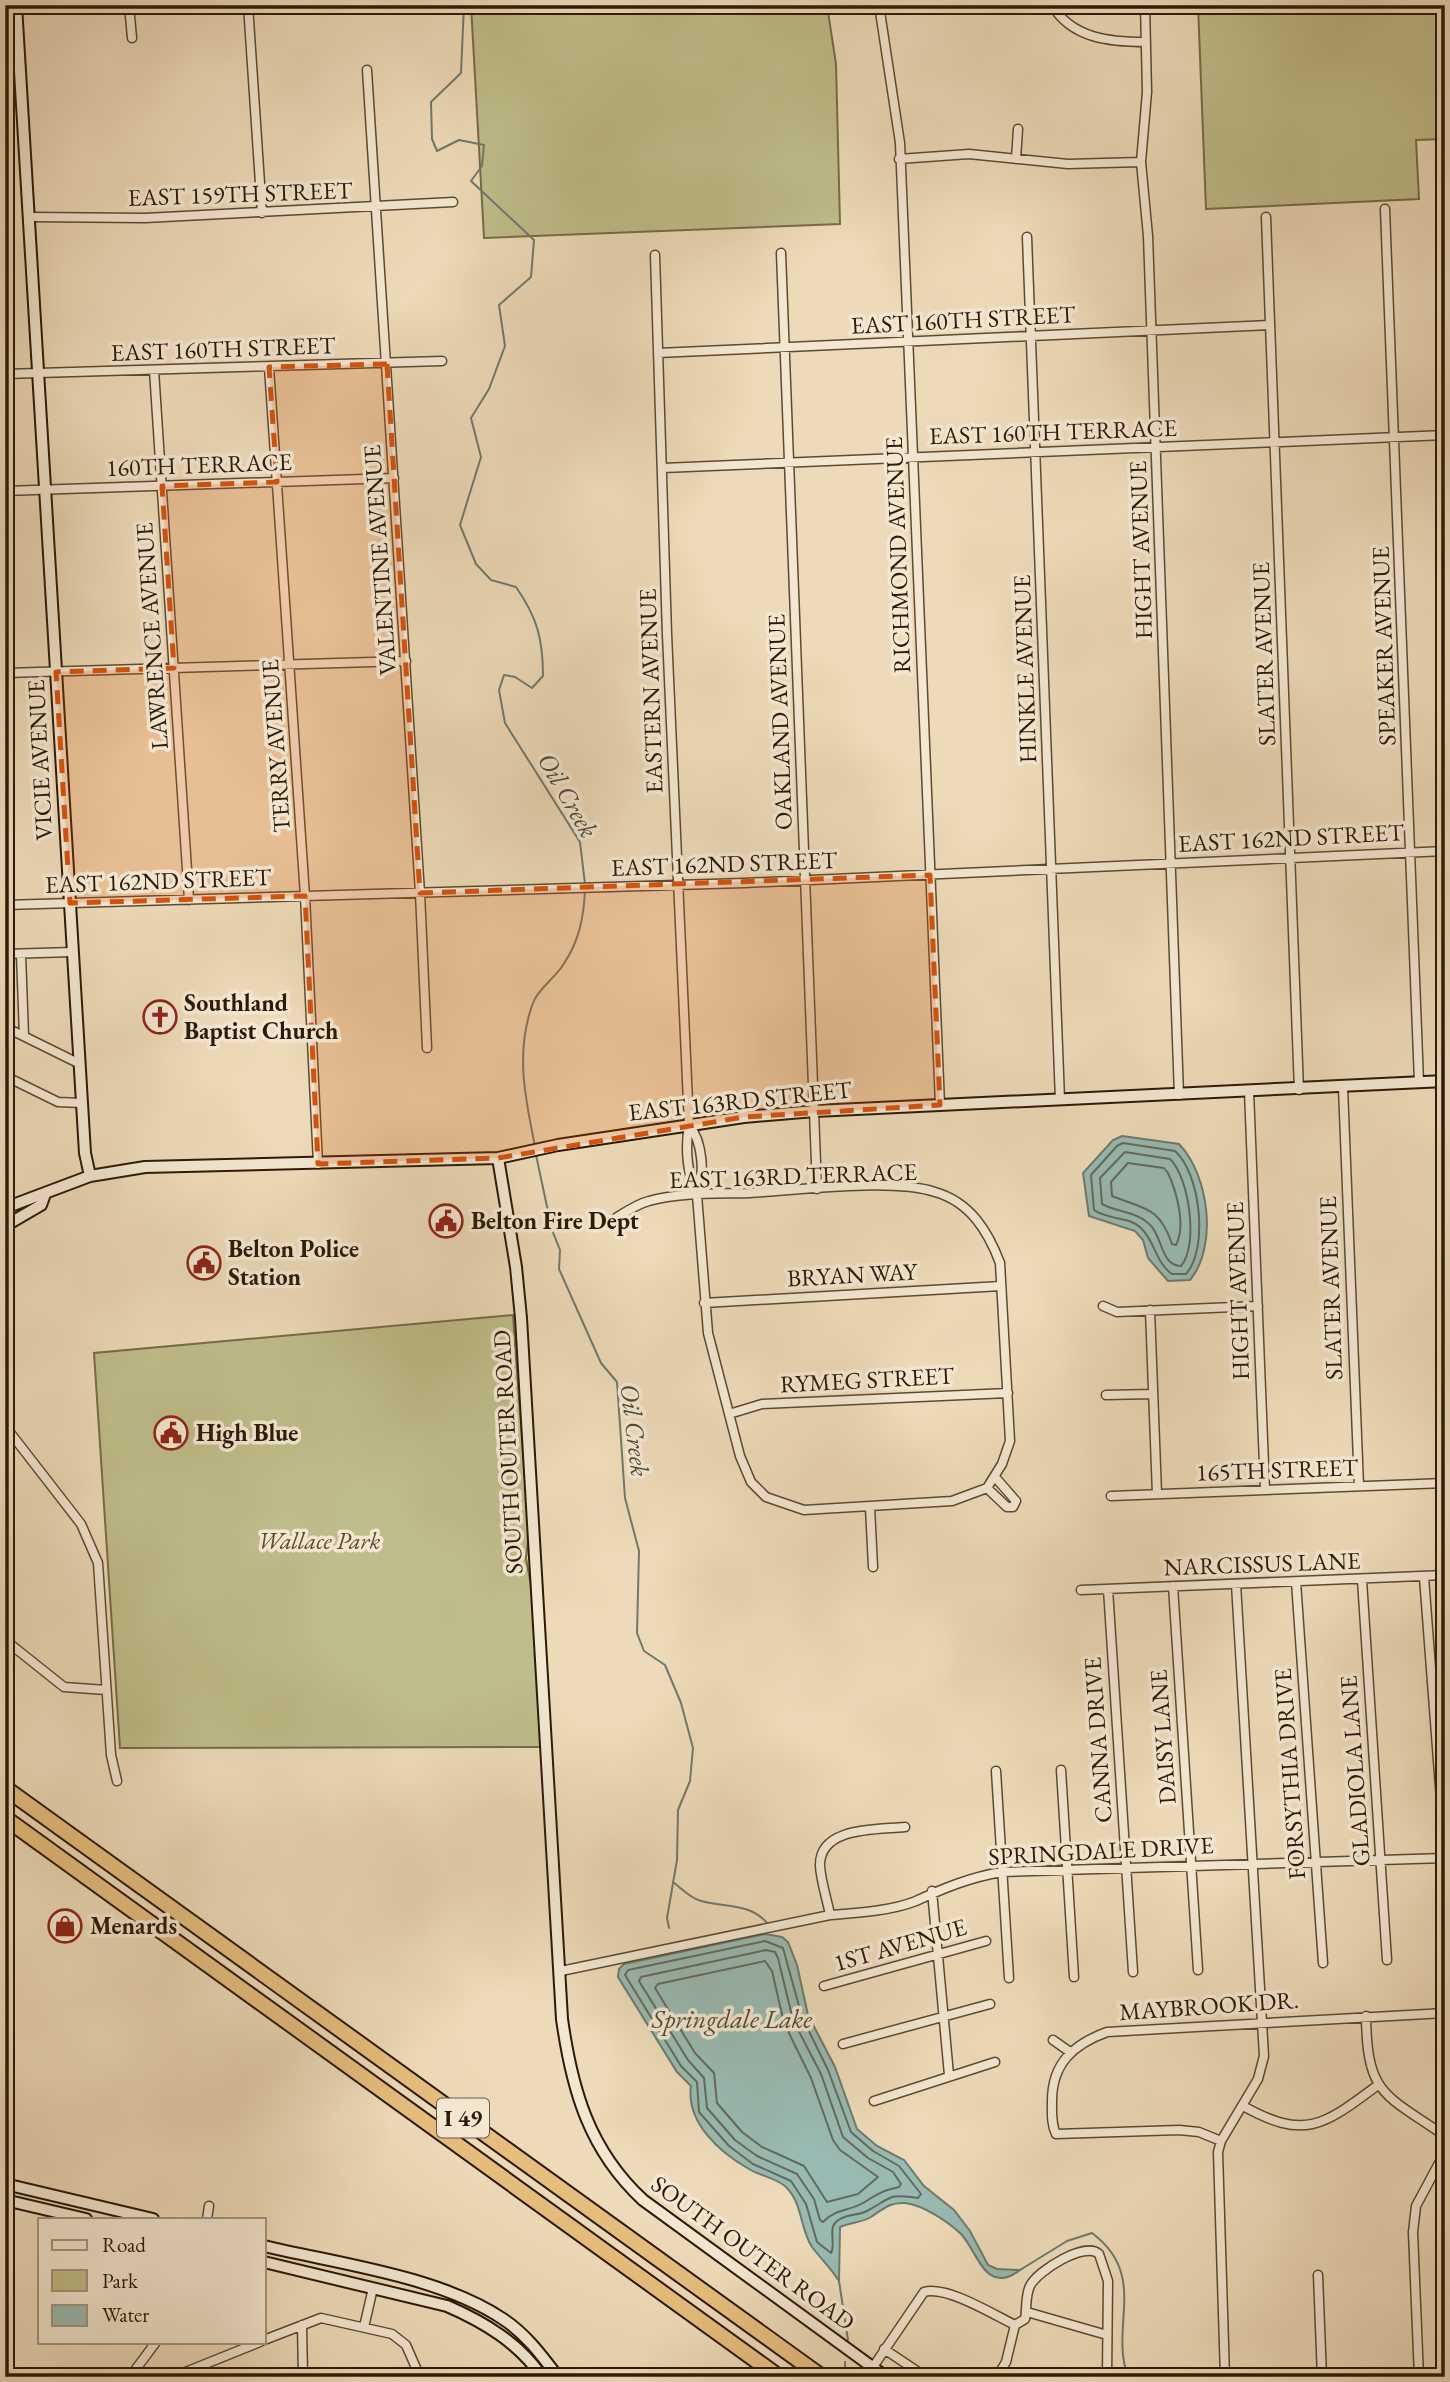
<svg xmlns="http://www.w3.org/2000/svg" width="1450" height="2382" font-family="'EB Garamond',serif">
  <rect width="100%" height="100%" fill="#eddab8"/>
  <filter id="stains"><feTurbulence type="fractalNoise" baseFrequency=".00286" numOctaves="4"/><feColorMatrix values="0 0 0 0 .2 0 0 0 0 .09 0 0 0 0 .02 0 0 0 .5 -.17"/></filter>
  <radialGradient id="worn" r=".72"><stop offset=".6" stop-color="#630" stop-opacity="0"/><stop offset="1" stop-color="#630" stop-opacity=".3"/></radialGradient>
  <!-- green -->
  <path fill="#bfbd8a" stroke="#756c48" stroke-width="2" d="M471,5H827L836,64L840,224L484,238Z
    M1198,5H1445V139L1416,140L1419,199L1206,209Z
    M513,1315L529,1534L526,1558L532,1591L543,1747L120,1748L94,1353Z"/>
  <!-- water -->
  <path fill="#99bab2" stroke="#6d7a6e" stroke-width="2" d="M1122,1136L1179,1144C1209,1175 1218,1246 1190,1280L1168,1281L1148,1258L1143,1240L1135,1231L1089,1216L1083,1173L1113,1140Z
    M765,1934L782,1937L788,1942L797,1965L808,2015L835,2067L857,2129L877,2146L904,2160L924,2186L954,2210L970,2231L988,2265L997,2269L1020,2270C986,2296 978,2253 962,2235C949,2222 923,2205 905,2203C890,2202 883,2209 871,2217C863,2222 850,2223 840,2227L839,2281C831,2268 821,2259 812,2247C800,2229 803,2205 787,2188C778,2178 760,2176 749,2169C719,2152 686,2122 691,2086L677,2072L618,1977L619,1969L624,1964Z"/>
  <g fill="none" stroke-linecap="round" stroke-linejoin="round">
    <!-- shore -->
    <path stroke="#626a5c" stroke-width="2" d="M1123,1143L1175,1151C1200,1173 1209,1248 1186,1274H1172C1155,1262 1155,1241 1141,1228C1129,1216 1107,1220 1094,1210L1091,1175L1117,1146Z
      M1125,1152L1170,1159C1189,1177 1199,1245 1181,1266C1162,1266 1162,1239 1152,1227C1138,1211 1119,1213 1102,1204L1100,1178Z
      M1128,1163L1164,1168L1168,1173C1177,1193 1186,1225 1176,1245L1172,1244C1159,1206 1144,1209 1112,1196L1111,1182Z
      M765,1941L783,1948L802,2017L828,2070L851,2132L873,2151L899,2166L921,2194L918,2198C888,2193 891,2198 867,2211C858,2216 843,2214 836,2222C828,2229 836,2245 831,2253L817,2242L806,2204L791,2181L753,2164L729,2146L699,2112L697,2082L681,2066L625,1975L628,1970Z
      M766,1950L775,1952L778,1958L793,2020L821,2074L843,2137L868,2158L893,2172L901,2184L899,2187C881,2191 878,2194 863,2203C849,2211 835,2209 823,2222L820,2220L814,2199L797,2174L757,2156L735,2140L707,2108L704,2078L688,2060L639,1981L641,1977Z
      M765,1961L772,1971L784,2023L811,2078L833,2140L840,2150L878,2177L858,2194L827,2202L804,2166L762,2147L742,2132L717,2103L714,2073L695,2053L655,1988L658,1984Z"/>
    <!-- stream -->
    <path stroke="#6d7a6e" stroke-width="2" d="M464,5L461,73L431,102L432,139L437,151L459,140L484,145L482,166L471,181L534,240L531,277L499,305L505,346L489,389L471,418L481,457L460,525L476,564L491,580L516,587C537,617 543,639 543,676L532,688L515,677L504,675L499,690L505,723L580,842L585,884
      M535,1146C525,1098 515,1051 533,1003C538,989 555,978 563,965C579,942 584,917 585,889
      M536,1155L552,1230L560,1250L559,1269L601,1363L617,1382L625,1498L639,1551L637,1633L644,1651L665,1665L681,1703L693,1748L690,1781L678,1810L677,1860L667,1918L669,1928
      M673,1882C682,1889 690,1898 701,1901C726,1908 750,1902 769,1925
      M1020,2270L1067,2241L1092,2233C1149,2276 1109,2325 1128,2377
      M839,2281L848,2340
      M845,2375V2362"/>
    <defs>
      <path id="street" d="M129,5L132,38
        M248,5L262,213
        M879,5L900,143L940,1105
        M1052,5C1072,39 1111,42 1146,42
        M1145,5L1147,92L1141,162L1148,236L1179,1095
        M367,70L420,893L427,1048
        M899,159L969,154L1068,164L1141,162
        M1016,159L1018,129
        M1385,209L1419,1082
        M29,217L145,218L453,202
        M1266,217L1299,1090
        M1027,237L1060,1100
        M781,253L817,1189
        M658,353L1270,325
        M269,367L305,896L318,1164
        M154,370L189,900
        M5,374L442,361
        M663,468L1445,435
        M5,491L394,478
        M5,673L406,661
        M5,905L744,883L1445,851
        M5,954L73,952
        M21,954L24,1036
        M5,1027L80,1064
        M5,1076L58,1102L82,1103
        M1440,1081L1445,1196
        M1343,1088L1359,1486
        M1249,1091L1265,1490
        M689,1125C703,1142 705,1175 697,1195
        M616,1218C627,1211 637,1204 649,1201C680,1192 717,1194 750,1193C798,1190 892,1178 935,1192C970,1202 988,1231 1000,1263L1010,1441L1002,1464L987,1488L952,1501L804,1510L766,1497L751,1482L740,1456L708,1333L697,1195C687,1176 685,1147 689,1125L667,634L655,255
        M704,1303L1001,1286
        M1103,1306L1117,1312L1258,1306
        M1150,1310L1157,1494
        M1106,1395L1153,1394
        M729,1414L762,1404L1008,1393
        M5,1426L81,1524L98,1563L111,1755L117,1781
        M987,1488L1007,1507H1013L1016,1501L995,1477
        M1111,1496L1445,1483
        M870,1507L873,1567
        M1424,1577L1445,1853
        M1362,1580L1387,1960
        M1296,1582L1323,1963
        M1173,1586L1198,1970
        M1108,1589L1133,1972
        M1081,1590L1445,1575
        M5,1640L64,1687L106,1690
        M1061,1770L1074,1977
        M996,1771L1009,1978
        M932,1891L949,2075
        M830,1915C827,1899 821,1882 820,1866C819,1826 878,1830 905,1827
        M561,1971L830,1915C857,1913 891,1911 916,1901C944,1888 971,1877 1002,1872L1445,1858
        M824,1986L986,1941
        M1366,2016C1367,2096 1385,2094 1445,2136
        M1053,2040L1070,2052
        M843,2044L990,2004
        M874,2101L995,2062
        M1243,2106C1306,2141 1324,2125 1378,2085
        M1221,2141L1199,2132L1179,2130L1056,2134C1051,2124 1052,2112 1052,2101C1052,2063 1074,2044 1107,2032L1445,2013
        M207,2219L209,2206
        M1318,2275L1322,2377
        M1027,2312L1107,2335
        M302,2325L303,2377
        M364,2327L373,2288
        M264,2340L321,2318L392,2334L406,2345L420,2377
        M884,2349L926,2377
        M873,2367L924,2292C946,2285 994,2315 1015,2325L1025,2319C1027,2309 1025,2296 1030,2286C1037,2271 1085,2241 1099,2254L1108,2281L1107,2377
        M130,2377L156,2342
        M173,2377L260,2342
        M997,2377L1006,2362L1015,2325
        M1225,2377L1218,2152L1221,2141L1258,2079L1264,2056L1236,1584
        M1419,2377L1413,2232L1416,2206L1445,2152"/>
      <path id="secondary" d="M16,5L85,1153L90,1176
        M498,1158L516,1267L521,1318L562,2019C572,2090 589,2150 643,2200L886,2377
        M5,1208L90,1176L145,1167L498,1158L558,1145L744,1117L815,1111L1445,1081
        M5,1226L41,1205L45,1194
        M5,2184L153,2219
        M5,2200L86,2219
        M264,2246C339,2264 439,2276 503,2319C526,2334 542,2356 558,2377
        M264,2262L447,2306C484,2322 519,2343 542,2377"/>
      <path id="highway" d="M5,1788L822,2377
        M5,1818L779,2377"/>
    </defs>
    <!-- street casing -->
    <use href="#street" stroke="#5c4a33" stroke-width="11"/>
    <!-- secondary casing -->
    <use href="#secondary" stroke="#2b1a07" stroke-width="14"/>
    <!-- highway casing -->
    <use href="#highway" stroke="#2b1a07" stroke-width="18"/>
    <!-- street -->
    <use href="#street" stroke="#f3e7d1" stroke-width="8"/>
    <!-- secondary -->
    <use href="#secondary" stroke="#f3e7d1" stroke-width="10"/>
    <!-- highway -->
    <use href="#highway" stroke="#e6bd7c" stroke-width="14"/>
  </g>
  <!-- marked area -->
  <path fill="#d5530c" fill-opacity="0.2" stroke="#d5530c" stroke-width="5" stroke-dasharray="14 9" stroke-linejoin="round" d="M387,364L420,893L930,875L940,1105L744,1117L498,1158L318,1164L305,896L70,903L56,672L174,668L162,486L277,482L269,367Z"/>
  <!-- icons -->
  <defs>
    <symbol id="church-ring" viewBox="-11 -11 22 22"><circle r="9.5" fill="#f3e7d1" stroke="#8f2418" stroke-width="1.5"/><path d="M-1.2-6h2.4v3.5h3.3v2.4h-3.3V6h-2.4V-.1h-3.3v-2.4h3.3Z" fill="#8f2418"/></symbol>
    <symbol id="civic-ring" viewBox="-11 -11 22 22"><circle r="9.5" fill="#f3e7d1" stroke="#8f2418" stroke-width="1.5"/><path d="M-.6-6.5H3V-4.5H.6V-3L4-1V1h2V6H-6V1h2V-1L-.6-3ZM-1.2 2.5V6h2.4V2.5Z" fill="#8f2418"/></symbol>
    <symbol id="shop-ring" viewBox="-11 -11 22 22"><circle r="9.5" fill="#f3e7d1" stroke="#8f2418" stroke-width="1.5"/><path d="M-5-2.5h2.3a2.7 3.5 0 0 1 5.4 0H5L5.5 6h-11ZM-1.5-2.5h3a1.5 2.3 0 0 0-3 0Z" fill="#8f2418"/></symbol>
  </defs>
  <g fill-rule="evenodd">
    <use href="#church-ring" x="141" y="998" width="38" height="38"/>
    <use href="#civic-ring" x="427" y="1202" width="38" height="38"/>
    <use href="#civic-ring" x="185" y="1244" width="38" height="38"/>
    <use href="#civic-ring" x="152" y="1414" width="38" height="38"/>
    <use href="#shop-ring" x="46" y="1907" width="38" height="38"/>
  </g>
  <g text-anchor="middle" stroke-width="7" stroke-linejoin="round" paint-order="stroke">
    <!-- shield labels -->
    <rect fill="#f3e7d1" stroke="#675844" stroke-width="2" x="437" y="2098.5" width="52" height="39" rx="5"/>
    <g font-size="23" font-weight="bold" fill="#2b1a07">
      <text x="463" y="2126">I 49</text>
    </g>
    <!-- street labels -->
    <g font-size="24" fill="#2b1a07" stroke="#f3e7d1">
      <text transform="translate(240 194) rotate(-2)" y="8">EAST 159TH STREET</text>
      <text transform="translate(963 320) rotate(-3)" y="8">EAST 160TH STREET</text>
      <text transform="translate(223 349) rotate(-2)" y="8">EAST 160TH STREET</text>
      <text transform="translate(1053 432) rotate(-2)" y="8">EAST 160TH TERRACE</text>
      <text transform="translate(199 465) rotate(-2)" y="8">160TH TERRACE</text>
      <text transform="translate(1141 550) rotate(-92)" y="8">HIGHT AVENUE</text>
      <text transform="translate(898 555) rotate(-92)" y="8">RICHMOND AVENUE</text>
      <text transform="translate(380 560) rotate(-94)" y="8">VALENTINE AVENUE</text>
      <text transform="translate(152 636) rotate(-94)" y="8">LAWRENCE AVENUE</text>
      <text transform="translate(1384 646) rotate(-92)" y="8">SPEAKER AVENUE</text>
      <text transform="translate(1264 654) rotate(-92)" y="8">SLATER AVENUE</text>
      <text transform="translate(1025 669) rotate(-92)" y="8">HINKLE AVENUE</text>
      <text transform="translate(651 691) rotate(-92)" y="8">EASTERN AVENUE</text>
      <text transform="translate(780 722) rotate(-92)" y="8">OAKLAND AVENUE</text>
      <text transform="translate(276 746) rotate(-94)" y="8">TERRY AVENUE</text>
      <text transform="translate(40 760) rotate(-93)" y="8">VICIE AVENUE</text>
      <text transform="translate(1291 838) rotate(-3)" y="8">EAST 162ND STREET</text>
      <text transform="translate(724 864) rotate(-2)" y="8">EAST 162ND STREET</text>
      <text transform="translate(158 881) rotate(-2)" y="8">EAST 162ND STREET</text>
      <text transform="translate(740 1101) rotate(-6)" y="8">EAST 163RD STREET</text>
      <text transform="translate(793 1176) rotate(-2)" y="8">EAST 163RD TERRACE</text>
      <text transform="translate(852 1275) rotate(-3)" y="8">BRYAN WAY</text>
      <text transform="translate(1331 1288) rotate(-92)" y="8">SLATER AVENUE</text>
      <text transform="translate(1238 1291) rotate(-92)" y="8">HIGHT AVENUE</text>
      <text transform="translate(867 1380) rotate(-3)" y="8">RYMEG STREET</text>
      <text transform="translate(508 1452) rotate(-93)" y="8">SOUTH OUTER ROAD</text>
      <text transform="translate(1277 1470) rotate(-2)" y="8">165TH STREET</text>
      <text transform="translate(1262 1564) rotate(-2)" y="8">NARCISSUS LANE</text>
      <text transform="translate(1163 1737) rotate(-94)" y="8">DAISY LANE</text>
      <text transform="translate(1098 1740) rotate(-94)" y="8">CANNA DRIVE</text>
      <text transform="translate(1355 1771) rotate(-94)" y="8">GLADIOLA LANE</text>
      <text transform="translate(1290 1774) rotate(-94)" y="8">FORSYTHIA DRIVE</text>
      <text transform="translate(1101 1851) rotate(-3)" y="8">SPRINGDALE DRIVE</text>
      <text transform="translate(900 1945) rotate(-16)" y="8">1ST AVENUE</text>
      <text transform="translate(1209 2006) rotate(-4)" y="8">MAYBROOK DR.</text>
      <text transform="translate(753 2253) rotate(36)" y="8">SOUTH OUTER ROAD</text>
    </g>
    <!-- poi labels -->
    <g font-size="24" font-weight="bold" fill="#2b1a07" stroke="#f3e7d1" text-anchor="start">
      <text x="184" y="1011">Southland<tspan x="184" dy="28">Baptist Church</tspan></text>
      <text x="471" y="1229">Belton Fire Dept</text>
      <text x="228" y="1257">Belton Police<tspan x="228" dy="28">Station</tspan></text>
      <text x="196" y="1441">High Blue</text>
      <text x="90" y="1934">Menards</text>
    </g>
    <!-- park labels -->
    <g font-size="24" font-style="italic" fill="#574b2e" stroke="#f3e7d1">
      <text x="319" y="1549">Wallace Park</text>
    </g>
    <!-- water labels -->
    <g font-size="26" font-style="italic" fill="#4c4a3a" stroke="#f3e7d1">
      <text transform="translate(568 795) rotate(60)" y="9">Oil Creek</text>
      <text transform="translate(635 1430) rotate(83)" y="9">Oil Creek</text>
      <text x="732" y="2028">Springdale Lake</text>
    </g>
  </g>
  <!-- margin -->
  <rect width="1450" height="2382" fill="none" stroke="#eddab8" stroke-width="28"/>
  <rect x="7" y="7" width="1436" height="2368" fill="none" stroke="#2b1a07" stroke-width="3.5"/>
  <rect x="14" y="14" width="1422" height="2354" fill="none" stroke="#2b1a07" stroke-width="2"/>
  <!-- legend -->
  <rect x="38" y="2218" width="228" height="126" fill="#f3e7d1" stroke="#a39580" stroke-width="2"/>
  <rect x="52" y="2240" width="35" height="10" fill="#f3e7d1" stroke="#a39580" stroke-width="2"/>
  <text x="102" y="2252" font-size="21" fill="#2b1a07">Road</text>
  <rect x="52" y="2270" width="35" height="21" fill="#bfbd8a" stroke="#a39580" stroke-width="2"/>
  <text x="102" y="2288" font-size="21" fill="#2b1a07">Park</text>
  <rect x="52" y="2305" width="35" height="21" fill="#99bab2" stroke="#a39580" stroke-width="2"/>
  <text x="102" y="2322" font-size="21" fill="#2b1a07">Water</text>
  <rect width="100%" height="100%" filter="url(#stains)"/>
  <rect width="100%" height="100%" fill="url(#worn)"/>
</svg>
